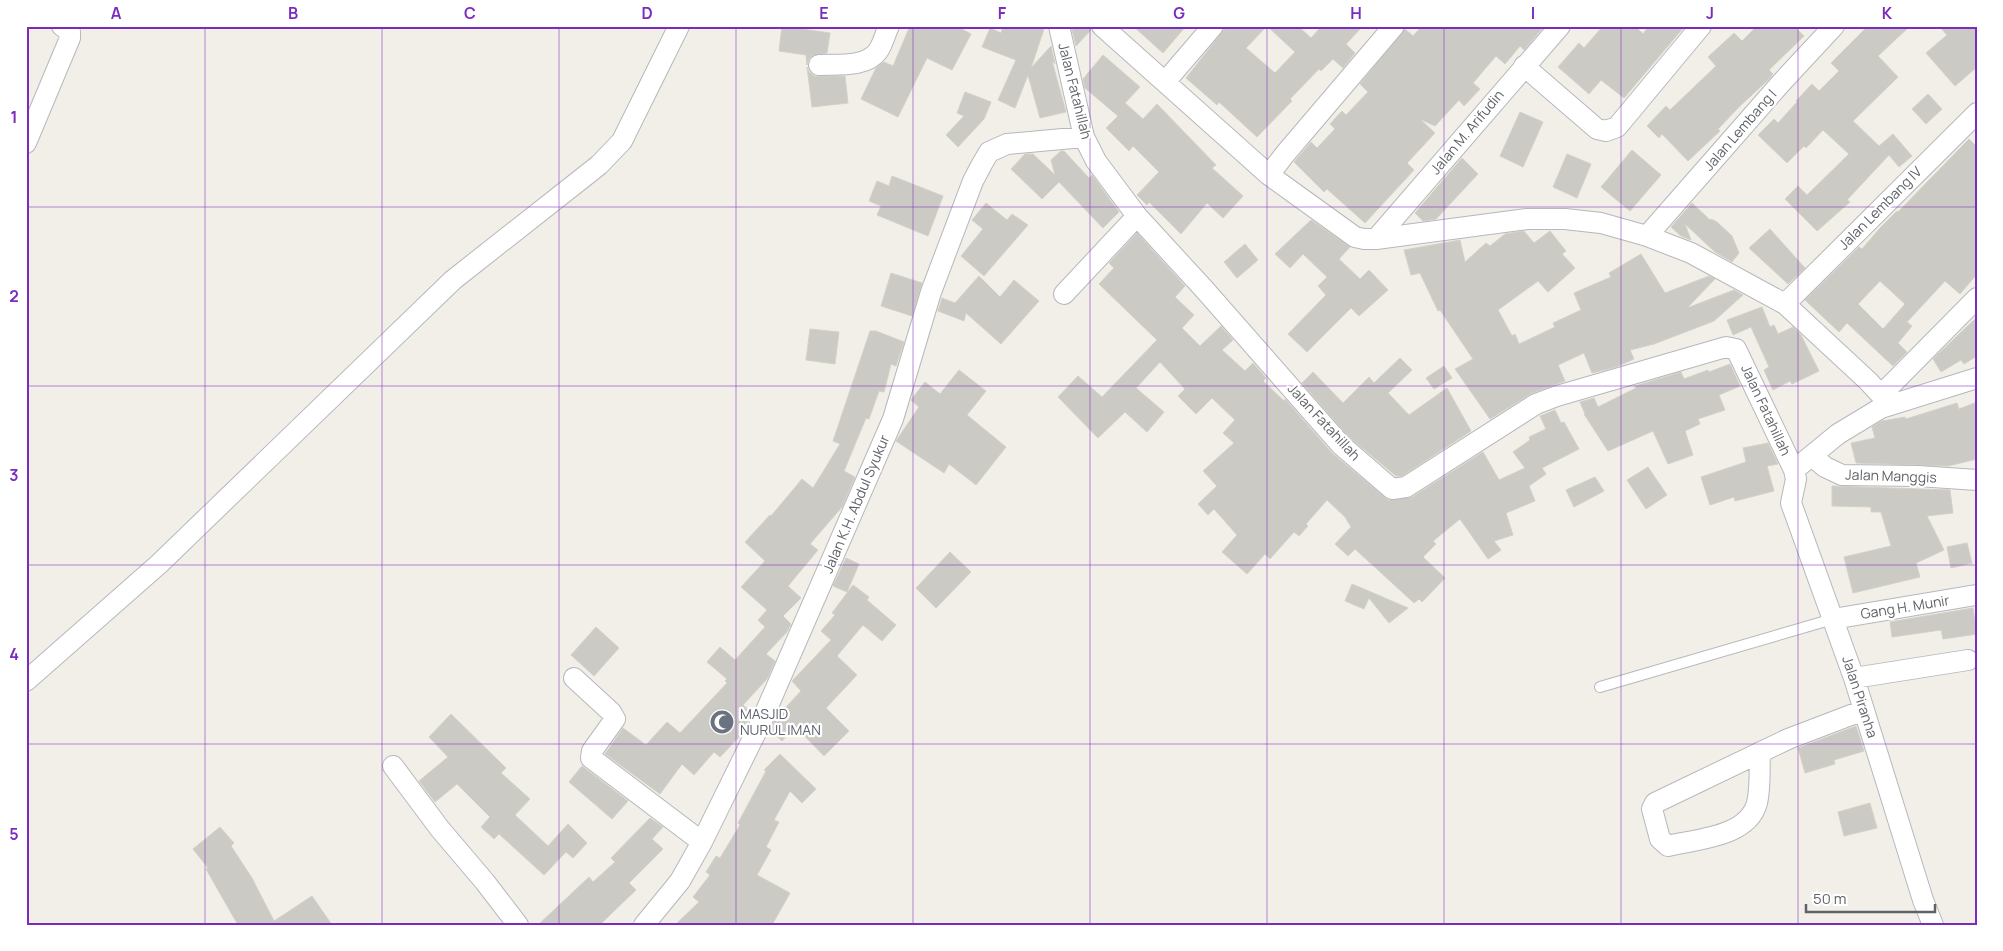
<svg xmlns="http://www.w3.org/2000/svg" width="2003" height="951" font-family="Manrope,sans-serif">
  <rect width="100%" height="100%" fill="#f1efe8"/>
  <!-- building -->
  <path fill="#cccac5" stroke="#d6d1c6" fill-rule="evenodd" d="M782,26L830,33L827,53L813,55L809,59L807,65L806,55L779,51Z
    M910,26H956L971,34L952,70L927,58L898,117L861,99L876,68L884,62L893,66Z
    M1003,26H1045L1031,68L1051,46L1055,64L1052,61L1066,112L1040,118L1028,75L1015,108L998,100L1016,60L982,47L990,28L1001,33Z
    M1071,26H1090L1091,30L1076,46Z
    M1133,26H1186L1163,53Z
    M1227,26H1267L1246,48L1275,73L1295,52L1267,26H1298L1311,38L1322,26H1363L1346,44L1355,53L1343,68L1333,59L1321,71L1319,69L1290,99L1292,101L1257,137L1219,102L1217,105L1186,78Z
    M1422,26H1544L1524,50L1520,46L1505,64L1496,56L1473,83L1480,89L1464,106L1459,100L1435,126L1420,119L1435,133L1407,163L1414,170L1365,223L1327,189L1324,192L1294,162L1311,142L1317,148L1335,129L1330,124L1342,111L1346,115L1368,92L1360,84L1405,29L1413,36Z
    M1603,26H1635L1643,34L1649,26L1684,27L1624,98L1601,80L1589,94L1558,67L1579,43L1584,48Z
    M1757,26H1794L1804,36L1769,70L1773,74L1768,80L1739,107L1718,129L1720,131L1688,161L1662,134L1659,138L1647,126L1666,106L1670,110L1716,66L1708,57L1734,33L1742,41Z
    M1868,26H1910L1878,56L1898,77L1853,121L1879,146L1893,134L1912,156L1899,167L1889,155L1847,200L1850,202L1817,231L1785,199L1798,186L1807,195L1849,154L1823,130L1806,148L1804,146L1787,163L1758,135L1774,119L1778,123L1797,102L1796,101L1812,84L1819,91L1839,71L1831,63Z
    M1939,26H1977V67L1955,86L1926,53L1947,35Z
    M1103,55L1140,87L1125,103L1143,119L1157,104L1216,165L1212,168L1243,196L1223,218L1207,203L1181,234L1149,202L1147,205L1137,195L1159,172L1133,146L1129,151L1106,128L1118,116L1085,88L1083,79Z
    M807,67L809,72L814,76H845L848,103L812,107Z
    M965,92L991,102L984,119L958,147L946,135L964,116L957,113Z
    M1928,94L1942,109L1926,124L1912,109Z
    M1520,112L1543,122L1523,167L1500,156Z
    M1969,139L1977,147V274L1960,294L1945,281L1907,322L1912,326L1898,343L1907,352L1893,366L1847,323L1839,332L1805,300L1859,247L1862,249L1880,228L1897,211L1898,212ZM1880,281L1905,304L1883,329L1858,304Z
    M1632,150L1661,175L1630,211L1601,187Z
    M1061,151H1064L1089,178L1092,175L1119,212L1103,228L1059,182L1042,199L1011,169L1025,154H1033L1055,175L1051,160Z
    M1567,154L1591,164L1577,198L1553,187Z
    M1462,158L1478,174L1436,219L1423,221L1415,213Z
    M892,176L943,196L928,236L877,215L881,206L869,201L877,181L889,186Z
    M986,203L1007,220L1012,214L1028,225L984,276L961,256L983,229L972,220Z
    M1692,203L1710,220L1711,219L1717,222L1732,236L1739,253L1732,262L1715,252L1685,224L1691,240L1681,236L1671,227Z
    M1311,220L1350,247L1339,259L1360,279L1369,270L1388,290L1359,316L1351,308L1307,352L1288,334L1326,295L1318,286L1327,277L1303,254L1290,268L1275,254Z
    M1770,229L1805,268L1788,284L1749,248Z
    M1524,231L1534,243L1550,231L1566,251L1562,254L1575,268L1548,292L1538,281L1498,310L1512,336L1515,334L1519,344L1555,327L1553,323L1581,310L1574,293L1611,277L1609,273L1641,254L1665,293L1709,276L1715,279L1687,308L1734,290L1743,295L1714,321L1654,344L1630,350L1634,359L1616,367L1592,373L1584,353L1558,365L1565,381L1532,393L1490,419L1455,369L1473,359L1440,310L1438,311L1420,273L1411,275L1404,250L1460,240L1465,262L1486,243L1490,246L1505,234Z
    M1137,233L1185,286L1175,297L1194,315L1182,328L1200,346L1221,326L1233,340L1222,350L1245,371L1253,363L1266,378L1263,381L1284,401L1285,399L1332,453L1388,500L1412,497L1483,452L1499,480L1525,468L1513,452L1530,440L1529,437L1546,429L1540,416L1555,410L1561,423L1564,422L1579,449L1542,468L1546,474L1529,486L1535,501L1506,513L1513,535L1494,541L1501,550L1488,559L1460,519L1433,541L1436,544L1423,557L1445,578L1422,602L1419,599L1414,603L1355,549L1348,556L1335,544L1351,527L1345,517L1327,500L1306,524L1308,526L1299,536L1294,532L1270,559L1265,554L1247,574L1222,552L1237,535L1214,509L1208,515L1198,504L1217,486L1203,471L1234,443L1223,433L1235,420L1212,398L1196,414L1178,396L1185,389L1160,362L1136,388L1164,412L1147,432L1125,412L1098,438L1058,397L1078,376L1102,397L1157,340L1099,284L1114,268L1109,263Z
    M1245,244L1258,260L1237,278L1224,262Z
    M891,273L922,283L912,316L881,306Z
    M979,276L1000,297L1014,280L1039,301L1001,344L966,313L964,321L938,311L942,298L955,303Z
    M1762,307L1770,327L1774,325L1778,334L1793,327L1801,335L1819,371L1792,384L1790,381L1773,390L1764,370L1769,367L1751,327L1733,335L1727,320Z
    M1977,317V356L1964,364L1961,360L1941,372L1933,359Z
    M810,329L839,332L835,364L806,360Z
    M870,331H876L904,342L896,366L891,364L884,392L879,391L869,419L866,418L844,471L855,477L842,507L810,544L818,550L788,586L801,598L783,616L791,624L787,632L766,654L775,661L767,679L743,705L752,713L741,735L720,757L714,752L694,775L682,764L660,794L605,754L623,728L646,745L667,722L680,733L727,683L725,681L727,679L707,662L720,647L735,660L765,627L758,620L767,610L741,587L765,561L745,542L770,515L771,516L802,479L813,488L840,444L833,441Z
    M1400,358L1412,370L1388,393L1409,415L1447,388L1471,431L1402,476H1396L1349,437L1302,383L1313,372L1343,403L1369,377L1374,383Z
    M1730,364L1740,386L1719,395L1725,410L1698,419L1700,424L1685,431L1693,455L1668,464L1653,431L1608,451L1584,414H1585L1580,402L1594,398L1598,407L1636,388L1635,386L1681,372L1684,379L1708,370L1709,372Z
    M1444,366L1452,378L1434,389L1426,378Z
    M959,370L986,391L967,415L1006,447L976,485L949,464L944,473L896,441L919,407L911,400L925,382L940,394Z
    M1977,402V459L1948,466L1856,463L1851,443L1875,438L1872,427L1882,421L1905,417L1906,419L1957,403L1959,409Z
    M1768,443L1778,464L1767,466L1774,491L1735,501L1734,497L1710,505L1701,477L1746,462L1743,448Z
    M1648,467L1667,495L1646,509L1627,480Z
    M1595,477L1604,491L1574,507L1566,490Z
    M1832,486L1950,490L1953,513L1927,516L1944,550L1916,563L1920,577L1853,593L1844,557L1891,546L1881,512H1871V507L1832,506Z
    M1967,543L1972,563L1951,568L1947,547Z
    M950,552L971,572L936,608L916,588Z
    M846,558L859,564L847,592L833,586Z
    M1352,584L1371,592L1408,608L1389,623L1369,598L1364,609L1345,601Z
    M853,585L869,597L867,600L896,625L882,641L863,625L837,656L857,675L826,708L849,731L824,756L795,726L782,741L770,730L775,719L801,691L792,681L831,640L821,631L835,615L832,613Z
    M1973,608L1977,634L1943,639L1941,630L1892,637L1890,622Z
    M596,627L619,648L594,676L571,655Z
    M451,714L506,768L501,773L530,799L515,815L548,846L568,824L587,843L573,858L566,852L544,875L499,834L494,839L481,827L490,817L457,784L435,802L419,781L448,757L429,737Z
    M1856,726L1864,751L1834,760L1835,764L1805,773L1798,748Z
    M780,754L816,789L802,803L790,791L774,820L779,822L766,847L771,850L757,875L790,893L772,925H675L699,902L693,897L710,875L706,872L716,856L720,858L740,825L738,823L766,771L764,770Z
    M582,766L628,801L612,819L569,782Z
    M1870,803L1877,828L1844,836L1838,812Z
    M650,818L663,827L652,839L663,849L629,883L636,890L614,911L600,925H538L589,877L593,882L615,862L611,858Z
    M220,827L234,843L231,846L252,878L274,921L312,896L332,925H238L206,869L208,868L193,849Z"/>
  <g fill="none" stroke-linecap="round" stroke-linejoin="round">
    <defs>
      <path id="lane" d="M1600,687L1833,619"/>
      <path id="street" d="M1059,26L1084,137L1096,161L1137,216L1204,289L1341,445L1392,489L1406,487L1536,404L1557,396L1726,347L1736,349L1794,470L1796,479L1791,503L1854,678L1923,900L1933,925
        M1102,26L1269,175L1355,237L1364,239H1376L1527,219H1565L1601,223L1647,236L1691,253L1785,304L1868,381L1881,395L1887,406
        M819,65C837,64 866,68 878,51C883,44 885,34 889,26
        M1524,66L1597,129L1606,131L1617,127L1701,26
        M1165,82L1213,26
        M26,143L70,38V32L62,26
        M1269,175L1285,154L1394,26
        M1647,236L1781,83L1834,26
        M1376,239L1560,26
        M1064,294L1137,216
        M1785,304L1977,113
        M1881,395L1977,298
        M1812,456L1825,467L1842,475L1918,476L1977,480
        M1794,470L1838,434L1881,408L1977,378
        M1833,619L1976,595
        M574,678L611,712L615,719L592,751L591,758L702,842
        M1854,678L1968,660
        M26,681L159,564L453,280L599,165L622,141L679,26
        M1760,752C1759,769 1761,786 1757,803C1748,837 1697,839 1668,846L1660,839L1652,809L1655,803L1788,739L1864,710
        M393,766L440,829L485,882L518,925
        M644,925L680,881L702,842L762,720L893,419L931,292L973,181L982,164L989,152L1007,144L1084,137"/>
    </defs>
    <!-- lane casing -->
    <use href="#lane" stroke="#b5b8bc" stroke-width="12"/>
    <!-- street casing -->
    <use href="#street" stroke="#b5b8bc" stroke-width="22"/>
    <!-- lane -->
    <use href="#lane" stroke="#fff" stroke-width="10"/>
    <!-- street -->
    <use href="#street" stroke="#fff" stroke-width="20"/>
  </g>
  <!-- grid -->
  <path fill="none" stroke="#7b2cbf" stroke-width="1" stroke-opacity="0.55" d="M205,26V925M382,26V925M559,26V925M736,26V925M913,26V925M1090,26V925M1267,26V925M1444,26V925M1621,26V925M1798,26V925M26,207H1977M26,386H1977M26,565H1977M26,744H1977"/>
  <!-- icons -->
  <defs>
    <symbol id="mosque-disc" viewBox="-11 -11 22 22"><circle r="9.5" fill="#6b7280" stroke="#fff"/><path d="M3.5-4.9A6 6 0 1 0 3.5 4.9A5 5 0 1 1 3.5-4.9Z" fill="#fff"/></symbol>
  </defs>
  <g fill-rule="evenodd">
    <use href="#mosque-disc" x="708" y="708" width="28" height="28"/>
  </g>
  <g text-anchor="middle" stroke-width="4.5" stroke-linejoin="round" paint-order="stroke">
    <!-- street labels -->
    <g font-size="14" fill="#5f6368" stroke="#fff">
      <text transform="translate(1075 91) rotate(76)" y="5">Jalan Fatahillah</text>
      <text transform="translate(1740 130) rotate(-49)" y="5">Jalan Lembang I</text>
      <text transform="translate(1467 132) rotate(-50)" y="5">Jalan M. Arifudin</text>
      <text transform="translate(1880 208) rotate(-45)" y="5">Jalan Lembang IV</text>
      <text transform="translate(1766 410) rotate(65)" y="5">Jalan Fatahillah</text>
      <text transform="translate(1324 422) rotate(47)" y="5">Jalan Fatahillah</text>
      <text transform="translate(1891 476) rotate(2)" y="5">Jalan Manggis</text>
      <text transform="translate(856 504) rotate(-67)" y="5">Jalan K.H. Abdul Syukur</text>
      <text transform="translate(1905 607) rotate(-9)" y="5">Gang H. Munir</text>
      <text transform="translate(1860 697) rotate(72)" y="5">Jalan Piranha</text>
    </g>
    <!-- worship labels -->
    <g font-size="14" fill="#5b616d" stroke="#fff" text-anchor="start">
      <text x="740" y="719">MASJID<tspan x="740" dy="16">NURUL IMAN</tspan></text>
    </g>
  </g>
  <!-- border -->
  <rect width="2003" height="951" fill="none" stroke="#ffffff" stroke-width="55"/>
  <!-- scale -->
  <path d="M1806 904v8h129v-8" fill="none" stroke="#5f6368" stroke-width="2.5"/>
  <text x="1813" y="904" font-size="15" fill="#5f6368" stroke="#ffffff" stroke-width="4" paint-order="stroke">50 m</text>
  <rect x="28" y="28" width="1948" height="896" fill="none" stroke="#7b2cbf" stroke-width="2"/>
  <g font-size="16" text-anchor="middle" font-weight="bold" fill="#7b2cbf">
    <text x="116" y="19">A</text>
    <text x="293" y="19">B</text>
    <text x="470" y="19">C</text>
    <text x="647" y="19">D</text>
    <text x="824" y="19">E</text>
    <text x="1002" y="19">F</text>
    <text x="1179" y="19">G</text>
    <text x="1356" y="19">H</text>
    <text x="1533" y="19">I</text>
    <text x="1710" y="19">J</text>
    <text x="1887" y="19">K</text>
    <text x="14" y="123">1</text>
    <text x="14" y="302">2</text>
    <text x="14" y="481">3</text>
    <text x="14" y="660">4</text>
    <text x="14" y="840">5</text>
  </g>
</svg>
